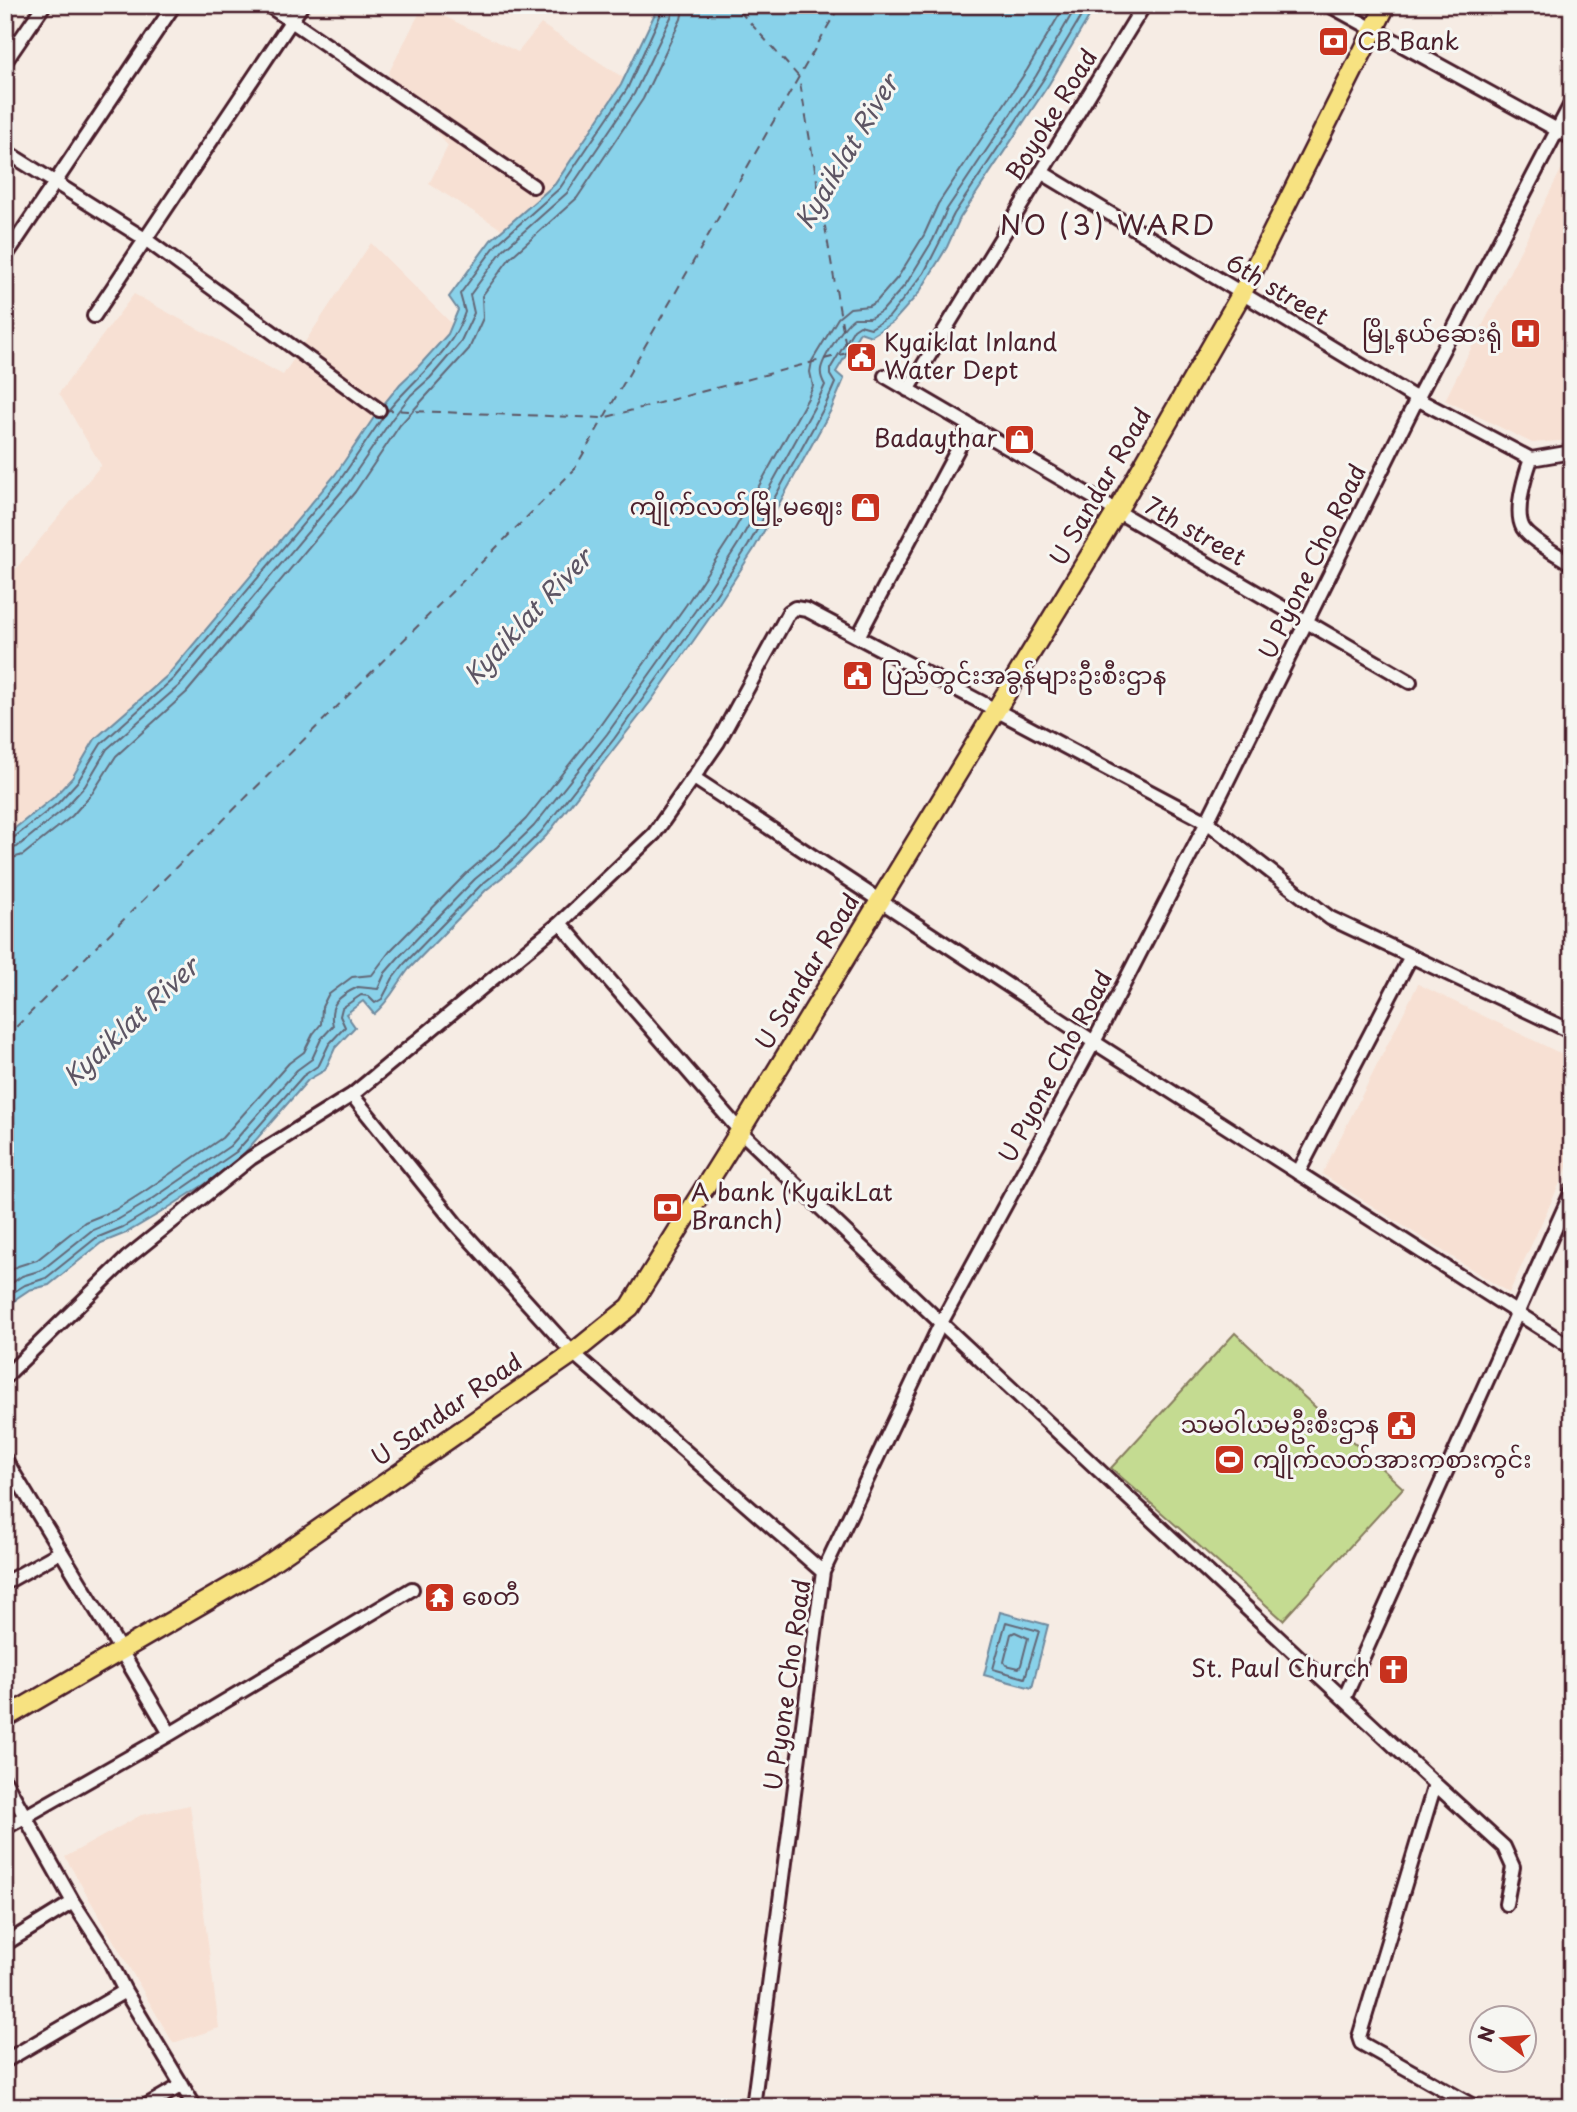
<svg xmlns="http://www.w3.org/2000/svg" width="1577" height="2112" font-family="'Playpen Sans','Noto Sans Myanmar',sans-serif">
  <rect width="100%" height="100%" fill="#f6ece4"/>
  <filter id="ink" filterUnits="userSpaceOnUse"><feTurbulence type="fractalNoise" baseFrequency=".0143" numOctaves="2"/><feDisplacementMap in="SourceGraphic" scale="14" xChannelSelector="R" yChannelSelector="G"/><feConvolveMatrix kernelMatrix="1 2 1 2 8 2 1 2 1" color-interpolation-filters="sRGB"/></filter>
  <g filter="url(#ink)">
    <!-- built -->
    <path fill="#f7e0d3" d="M423,6L518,52L541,24L639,88L516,238L429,184L448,146L388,74Z
      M1570,152L1572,440L1532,443L1445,400Z
      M371,243L465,337L5,899V582L101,465L59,393L134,294L283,375Z
      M1418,984L1572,1059V1157L1509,1293L1322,1174Z
      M190,1805L219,2028L173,2043L65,1857L141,1815Z"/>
    <!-- green -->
    <path fill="#c4db91" stroke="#877d5e" stroke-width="2" d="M1235,1333L1403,1488L1283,1620L1111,1468Z"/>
    <!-- water -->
    <path fill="#89d2ea" stroke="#708a9e" stroke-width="2" d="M659,5H1096L1049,84L960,218L947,247L919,293L893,322L871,336L860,332L836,372L844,379L831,410L754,549L708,620L651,701L546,836L515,867L486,890L409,969C397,984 390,1001 374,1014L363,1001L346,1014L355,1027L335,1048L325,1070L308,1080L241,1157L205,1184L160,1213L126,1233L101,1243L49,1285L29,1290L17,1298L5,1315V836L53,798L72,778L95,739L168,675L335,475L379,410L400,384L418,367L448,334L458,310L449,297L491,240L555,184L621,85Z
      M1000,1612L1048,1625L1032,1688L984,1675Z"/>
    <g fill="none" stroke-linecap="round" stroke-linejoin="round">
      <!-- shore -->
      <path stroke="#636777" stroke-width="2" d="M387,412C413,379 452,353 465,312L460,294L496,245L560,188L627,89L665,5
        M5,841L12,839L58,803L78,781L101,744L173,679L340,480L383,417
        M5,850L17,847L64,809L85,786L107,749L180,685L347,485L392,419L411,395L430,378L460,343L474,313L470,295L503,250L567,193L634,94L672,15L673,5
        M5,860L23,855L72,816L93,792L116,756L187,692L355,492L400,425L469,349L483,318L482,296L510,258L577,198L643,99L681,19L684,5
        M5,1275L18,1266L37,1260L85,1222L115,1210L145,1191L222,1138L289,1063L304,1052L313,1034L321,1024L322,1007L328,995L352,977L372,975L390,951L467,873L497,847L526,819L599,727L686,605L731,536L808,398L813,386L810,372L812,361L838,318L850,308L869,306L876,302L898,277L924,235L938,204L1027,70L1065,5
        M5,1288L22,1276L42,1270L91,1231L119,1219L151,1200L230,1146L297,1070L312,1059L321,1039L333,1026C328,1004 339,996 358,987L378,989L385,973L398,958L475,879L504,855L534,826L607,734L695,611L740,541L817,402L825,385C822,380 820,375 821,369C823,358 845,323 854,318H870L883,310L906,284L933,240L947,209L1036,76L1077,5
        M5,1303L12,1293L25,1285L46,1278L96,1238L123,1227L156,1207L236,1152L303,1076L319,1065L329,1044L345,1027L340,1016L342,1008L361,995L368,996L375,1003L382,999L393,978L404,964L481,885L510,862L541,832L614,739L702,616L748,546L825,406L835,383L830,375V369L854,329L860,325L871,328L889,317L924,273L954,214L1043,80L1088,5
        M1006,1622L1039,1631L1025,1678L993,1669Z
        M1015,1632L1028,1638L1021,1665L1019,1668L1006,1665L1004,1662L1011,1634Z"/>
      <!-- ferry -->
      <path stroke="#5d5564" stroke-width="2" stroke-dasharray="9 7" stroke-linecap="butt" d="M384,410L603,418L847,353L799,77L734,5
        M5,1038L574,470L840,5"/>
      <defs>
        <path id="street" d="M268,5L533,186
          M1329,5L1572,138
          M5,62L44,5
          M5,151L145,239L379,410
          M1041,172L1417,399L1531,459
          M5,257L174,5
          M94,316L302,5
          M885,376L1410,682
          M908,390L1144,5
          M1531,459C1525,476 1514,512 1523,528C1531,541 1559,555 1572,564
          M1531,459L1572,452
          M858,637L970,426
          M694,778L1094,1042L1572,1348
          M560,923L740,1131L941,1323L1435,1784L1359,2037L1361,2043L1475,2107
          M352,1095L455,1223L573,1353L823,1572
          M1298,1173L1411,956
          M5,1377L127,1258L251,1158L352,1095L560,923L654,834L718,742L789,612L795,608L807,610L1207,822L1330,918L1572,1032
          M5,1459C60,1551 117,1642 170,1734
          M5,1583L60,1552
          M1344,1699L1572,1191
          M5,1781L73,1902L103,1948L125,1991L195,2107
          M1435,1784L1504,1847L1513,1867L1506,1904
          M5,1828L170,1734L412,1589
          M5,1944L73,1902
          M5,2061L125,1991
          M144,2107L182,2085
          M753,2107L823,1572L941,1323L1094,1042L1207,822L1417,399L1572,102"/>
        <path id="primary" d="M5,1718L263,1568L573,1353L630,1307L740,1131L1117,511L1242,293L1386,5"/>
      </defs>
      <!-- street casing -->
      <use href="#street" stroke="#4a1f2b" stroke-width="18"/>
      <!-- primary casing -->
      <use href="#primary" stroke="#4a1f2b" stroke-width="23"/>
      <!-- street -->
      <use href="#street" stroke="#f6f6f2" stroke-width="12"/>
      <!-- primary -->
      <use href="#primary" stroke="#f7e281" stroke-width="18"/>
    </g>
  </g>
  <!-- icons -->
  <defs>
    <symbol id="bank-square" viewBox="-11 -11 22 22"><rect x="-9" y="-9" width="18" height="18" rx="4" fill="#c8321e" stroke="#f6f6f2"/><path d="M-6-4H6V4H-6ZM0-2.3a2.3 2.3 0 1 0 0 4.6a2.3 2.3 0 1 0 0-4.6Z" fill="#fff"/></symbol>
    <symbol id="hospital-square" viewBox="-11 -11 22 22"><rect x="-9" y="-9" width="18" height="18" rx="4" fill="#c8321e" stroke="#f6f6f2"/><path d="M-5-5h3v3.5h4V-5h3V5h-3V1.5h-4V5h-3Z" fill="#fff"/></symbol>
    <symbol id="civic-square" viewBox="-11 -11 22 22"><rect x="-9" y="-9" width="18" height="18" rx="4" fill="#c8321e" stroke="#f6f6f2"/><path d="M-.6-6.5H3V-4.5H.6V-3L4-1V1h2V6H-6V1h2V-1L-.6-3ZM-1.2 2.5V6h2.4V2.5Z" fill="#fff"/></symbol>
    <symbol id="shop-square" viewBox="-11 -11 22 22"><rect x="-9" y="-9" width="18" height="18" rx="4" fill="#c8321e" stroke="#f6f6f2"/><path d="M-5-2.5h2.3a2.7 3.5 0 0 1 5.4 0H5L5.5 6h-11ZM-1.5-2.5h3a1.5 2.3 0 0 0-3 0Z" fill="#fff"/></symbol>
    <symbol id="stadium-square" viewBox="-11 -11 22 22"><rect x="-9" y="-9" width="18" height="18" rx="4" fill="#c8321e" stroke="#f6f6f2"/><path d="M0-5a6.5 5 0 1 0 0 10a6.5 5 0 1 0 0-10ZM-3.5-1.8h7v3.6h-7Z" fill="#fff"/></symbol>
    <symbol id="temple-square" viewBox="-11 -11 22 22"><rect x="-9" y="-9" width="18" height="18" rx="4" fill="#c8321e" stroke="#f6f6f2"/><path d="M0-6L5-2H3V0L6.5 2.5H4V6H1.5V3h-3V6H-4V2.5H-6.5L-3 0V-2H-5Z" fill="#fff"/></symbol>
    <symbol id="church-square" viewBox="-11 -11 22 22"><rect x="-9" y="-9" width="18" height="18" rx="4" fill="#c8321e" stroke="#f6f6f2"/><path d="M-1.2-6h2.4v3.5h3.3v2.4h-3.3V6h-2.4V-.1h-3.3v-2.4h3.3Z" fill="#fff"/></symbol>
  </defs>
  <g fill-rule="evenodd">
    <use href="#bank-square" x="1316" y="24" width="35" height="35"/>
    <use href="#hospital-square" x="1508" y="316" width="35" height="35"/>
    <use href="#civic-square" x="844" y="340" width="35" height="35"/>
    <use href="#shop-square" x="1002" y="422" width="35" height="35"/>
    <use href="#shop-square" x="848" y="490" width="35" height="35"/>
    <use href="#civic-square" x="840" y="658" width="35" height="35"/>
    <use href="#bank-square" x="650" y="1190" width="35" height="35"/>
    <use href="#civic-square" x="1384" y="1408" width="35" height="35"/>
    <use href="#stadium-square" x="1212" y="1442" width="35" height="35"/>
    <use href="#temple-square" x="422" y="1580" width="35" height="35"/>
    <use href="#church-square" x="1376" y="1652" width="35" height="35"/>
  </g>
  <g text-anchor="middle" stroke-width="6" stroke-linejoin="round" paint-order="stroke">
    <!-- poi labels -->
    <g font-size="24" fill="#4a1f2b" stroke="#f6f6f2" text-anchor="start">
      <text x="1357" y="50">CB Bank</text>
      <text x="1502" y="342" text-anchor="end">မြို့နယ်ဆေးရုံ</text>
      <text x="884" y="351">Kyaiklat Inland<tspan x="884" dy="28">Water Dept</tspan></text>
      <text x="997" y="447" text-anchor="end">Badaythar</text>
      <text x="843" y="515" text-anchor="end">ကျိုက်လတ်မြို့မဈေး</text>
      <text x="881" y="684">ပြည်တွင်းအခွန်များဦးစီးဌာန</text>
      <text x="691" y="1201">A bank (KyaikLat<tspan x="691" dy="28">Branch)</tspan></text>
      <text x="1379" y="1433" text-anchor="end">သမဝါယမဦးစီးဌာန</text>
      <text x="1253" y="1468">ကျိုက်လတ်အားကစားကွင်း</text>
      <text x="462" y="1605">စေတီ</text>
      <text x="1370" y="1677" text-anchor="end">St. Paul Church</text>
    </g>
    <!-- street labels -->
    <g font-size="24" fill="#4a1f2b" stroke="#f6f6f2">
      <text transform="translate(1052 115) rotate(-58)" y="8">Boyoke Road</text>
      <text transform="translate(1277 290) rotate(31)" y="8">6th street</text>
      <text transform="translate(1101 487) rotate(-60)" y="8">U Sandar Road</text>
      <text transform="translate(1195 532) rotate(30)" y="8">7th street</text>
      <text transform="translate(1313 562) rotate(-64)" y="8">U Pyone Cho Road</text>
      <text transform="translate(808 972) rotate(-59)" y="8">U Sandar Road</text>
      <text transform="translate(1056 1067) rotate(-62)" y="8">U Pyone Cho Road</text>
      <text transform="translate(447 1410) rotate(-35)" y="8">U Sandar Road</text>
      <text transform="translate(788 1685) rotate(-82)" y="8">U Pyone Cho Road</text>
    </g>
    <!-- water labels -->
    <g font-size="26" font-style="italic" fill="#5d5564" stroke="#f6f6f2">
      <text transform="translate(847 152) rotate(-59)" y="9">Kyaiklat River</text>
      <text transform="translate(528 617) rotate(-47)" y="9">Kyaiklat River</text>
      <text transform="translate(131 1022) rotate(-43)" y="9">Kyaiklat River</text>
    </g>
    <!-- quarter labels -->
    <g font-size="28" letter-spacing="2" fill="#4a1f2b" stroke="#f6f6f2">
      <text x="1108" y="235">NO (3) WARD</text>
    </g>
  </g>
  <!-- margin -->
  <rect width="1577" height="2112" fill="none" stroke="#f6f6f2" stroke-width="28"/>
  <rect x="14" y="14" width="1549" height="2084" fill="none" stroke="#4a1f2b" stroke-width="2.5" filter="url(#ink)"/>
  <!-- north arrow -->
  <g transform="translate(1503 2039) rotate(286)"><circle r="33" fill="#f6f6f2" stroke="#b1a0a2" stroke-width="2"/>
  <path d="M0-5L12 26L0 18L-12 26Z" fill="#c8321e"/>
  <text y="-10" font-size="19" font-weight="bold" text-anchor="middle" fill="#4a1f2b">N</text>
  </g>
</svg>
